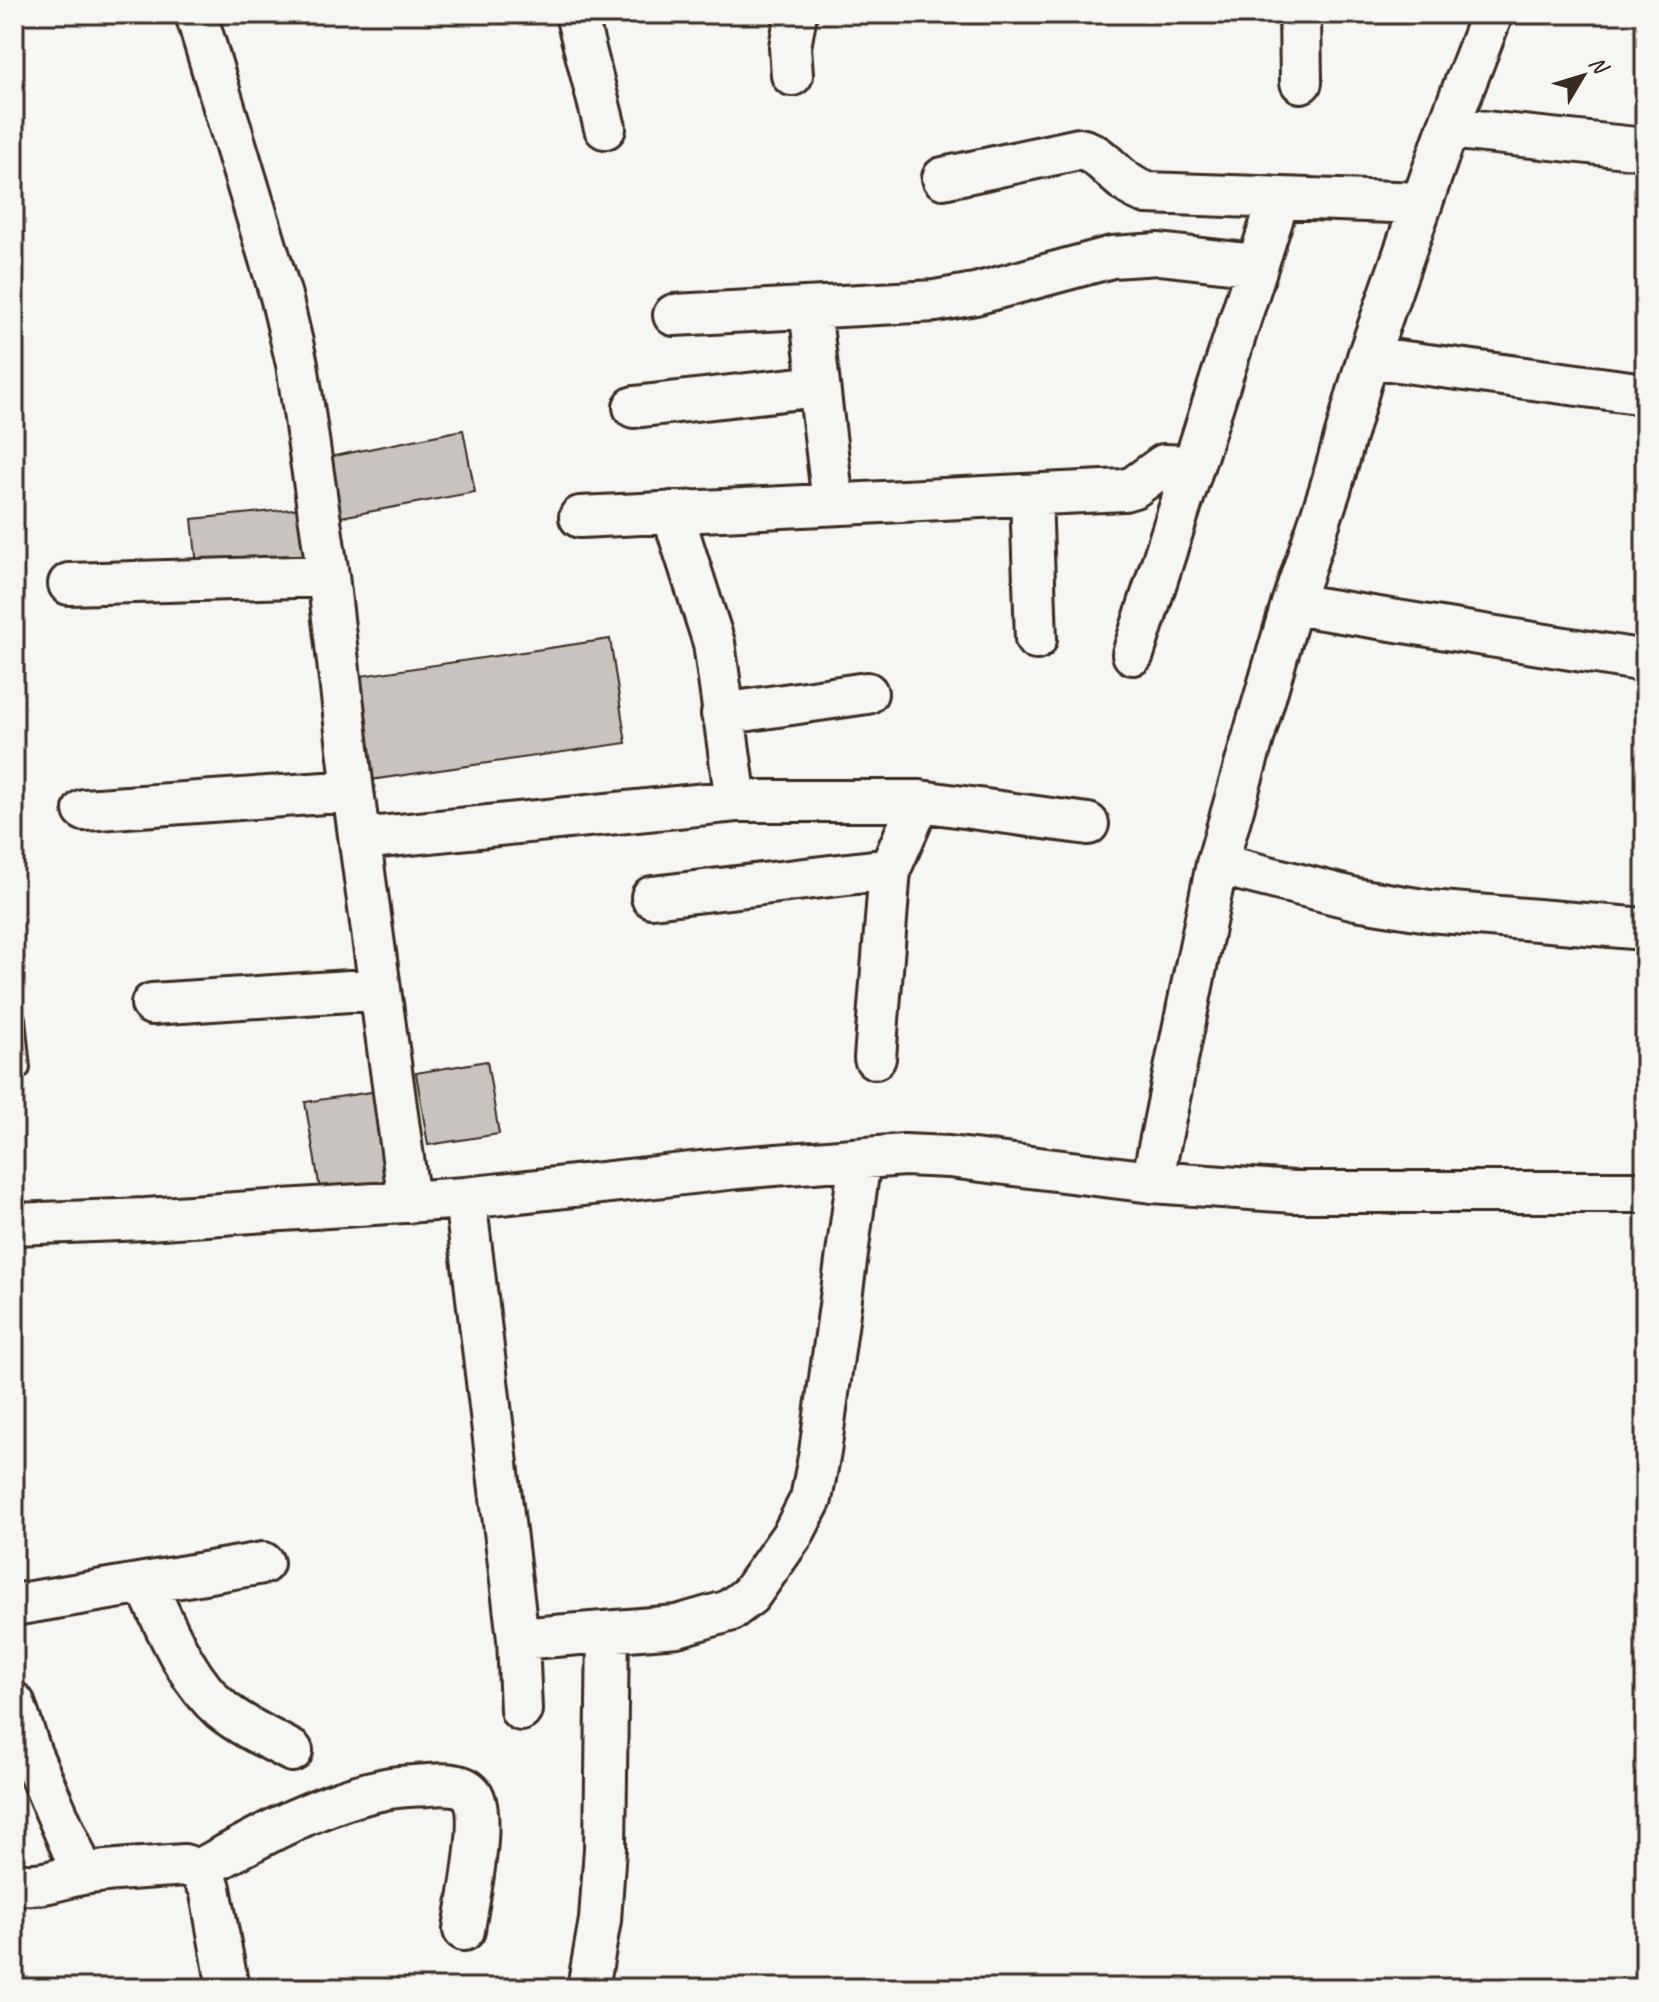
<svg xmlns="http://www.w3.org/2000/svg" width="1659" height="2002" font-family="Caveat,sans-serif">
  <rect width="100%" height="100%" fill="#f6f6f2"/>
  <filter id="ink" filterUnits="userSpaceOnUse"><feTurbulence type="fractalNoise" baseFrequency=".0125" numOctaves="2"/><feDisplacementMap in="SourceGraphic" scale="16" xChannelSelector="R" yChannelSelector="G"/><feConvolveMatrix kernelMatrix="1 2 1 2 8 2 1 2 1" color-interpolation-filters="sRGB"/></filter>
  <g filter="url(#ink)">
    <!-- building -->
    <path fill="#c8c3be" stroke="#3b2a1e" stroke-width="2" d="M463,430L475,492L341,517L329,457Z
      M303,508L308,565L198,575L192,519Z
      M610,639L626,743L370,780L354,677Z
      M487,1061L499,1134L428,1145L416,1073Z
      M378,1091L395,1189L322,1201L305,1102Z"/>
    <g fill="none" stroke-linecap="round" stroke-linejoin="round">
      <defs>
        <path id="service" d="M14,1019L19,1068"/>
        <path id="minor" d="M196,14L281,296L297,364L328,576L353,791L409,1202
          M576,14L605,128
          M1300,14L1301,82
          M792,75L790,47L796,14
          M1448,128L1645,149
          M943,178L1079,149C1105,153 1115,183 1147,193L1422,203
          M810,309L833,503
          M674,315L935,301L975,294L1112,257L1159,254L1256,265
          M1368,357L1645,394
          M634,407L819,386
          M1031,496L1036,639
          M672,512L714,643L736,801
          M580,517L1124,490L1134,487L1164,465L1192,466
          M69,584L328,576
          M1292,604L1645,661
          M1133,654L1279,198
          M722,714L867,693
          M84,810L353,791
          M360,839L736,801H920L1088,824
          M1217,864L1356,899L1429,911L1645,929
          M652,897L890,869
          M152,1004L380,989
          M875,1058L890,869L920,801
          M1152,1182L1217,864L1258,721L1292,604L1330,490L1368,357L1448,128L1492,14
          M465,1198L518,1639L521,1710
          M14,1224L146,1219L465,1198L737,1168L904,1155L949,1157L1152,1182L1294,1192H1645
          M145,1583C166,1626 185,1678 222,1710C243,1727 268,1738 292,1751
          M14,1605L263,1563
          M518,1639L677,1626L729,1611L750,1595L793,1534L811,1499L820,1452L860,1159
          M14,1703L31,1754L83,1874
          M199,1870C257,1838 319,1802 385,1789C399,1786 414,1786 428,1785C442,1784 465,1782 473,1796C486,1820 468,1901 464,1930
          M14,1882C37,1889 60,1878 82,1874C115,1869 150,1868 184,1865L199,1870L210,1888L228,1988
          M588,1988L600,1920L605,1848L608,1632"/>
      </defs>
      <!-- service casing -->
      <use href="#service" stroke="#3b2a1e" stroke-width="26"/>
      <!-- minor casing -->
      <use href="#minor" stroke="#3b2a1e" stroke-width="46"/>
      <!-- service -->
      <use href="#service" stroke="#f6f6f2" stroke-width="20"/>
      <!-- minor -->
      <use href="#minor" stroke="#f6f6f2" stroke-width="40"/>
    </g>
  </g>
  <!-- margin -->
  <rect width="1659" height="2002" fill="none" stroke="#f6f6f2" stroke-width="48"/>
  <rect x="24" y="24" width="1611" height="1954" fill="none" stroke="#3b2a1e" stroke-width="3" filter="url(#ink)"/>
  <!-- north arrow -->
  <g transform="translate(1583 76) rotate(52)" stroke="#f6f6f2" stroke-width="6" paint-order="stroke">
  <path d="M0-6L14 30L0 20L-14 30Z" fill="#3b2a1e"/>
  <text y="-12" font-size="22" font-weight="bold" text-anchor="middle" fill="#3b2a1e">N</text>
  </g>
</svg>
